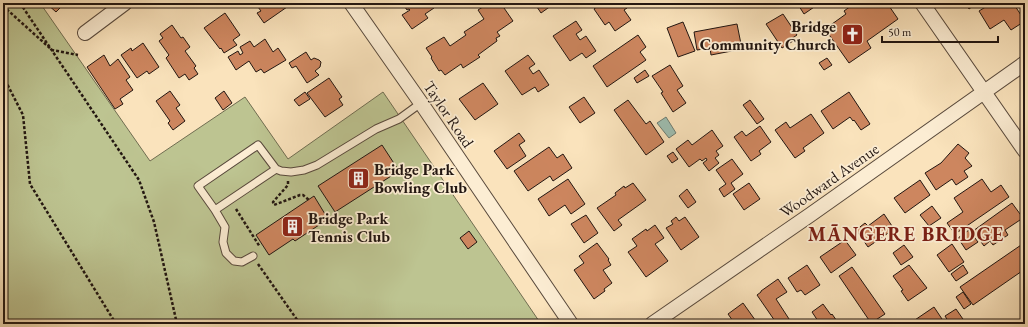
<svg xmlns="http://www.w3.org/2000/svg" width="1028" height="327" font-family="'EB Garamond',serif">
  <rect width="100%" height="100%" fill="#fae3bc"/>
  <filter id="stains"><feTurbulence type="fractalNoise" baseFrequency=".005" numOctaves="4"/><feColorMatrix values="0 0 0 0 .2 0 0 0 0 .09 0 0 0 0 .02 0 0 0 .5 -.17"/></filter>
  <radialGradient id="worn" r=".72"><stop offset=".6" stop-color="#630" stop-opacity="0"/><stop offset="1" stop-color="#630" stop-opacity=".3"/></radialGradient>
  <!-- green -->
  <path fill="#bdc491" stroke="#706d51" d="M3,3H40L150,161L245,97L288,159L383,92L541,324H3Z"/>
  <!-- water -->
  <path fill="#9ebeb1" stroke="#6c7b71" d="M666,117L676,133L669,138L657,123Z"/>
  <!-- building -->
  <path fill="#cd865f" stroke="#221611" d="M46,3H65L56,12Z
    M255,3H284L287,7L264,23L257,13L261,11Z
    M402,3H430L434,8L425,14L428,18L412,29L402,15L410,10L409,9L407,10Z
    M489,3H504L507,7L504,8L513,21L497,32L500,36L496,38L497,41L482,52L478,55L480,57L463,68L461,64L445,75L441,70L439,71L431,58L432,57L426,48L444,37L450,46L466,35L464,32L484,19L478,10Z
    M536,3H555L541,13L535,4Z
    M597,3H624L627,8L624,10L631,20L615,31L609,22L605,25L594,9L599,5Z
    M797,3H820L804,14Z
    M855,3H887L898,19L867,41L871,48L849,63L825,29L846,14L844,11Z
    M965,3H977L969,9Z
    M992,3H1013L1025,21L1011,30L1004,20L990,29L979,11Z
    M225,13L240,35L233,40L237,45L224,53L221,48L220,49L204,28Z
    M783,14L797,35L791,39L793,41L782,48L766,24Z
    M576,21L582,30L576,34L580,40L586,36L596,51L586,58L582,53L570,61L553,36Z
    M683,22L695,51L678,57L667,28Z
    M737,24L742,49L711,55L710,48L697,50L694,32Z
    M172,25L181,38L183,37L190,47L185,51L196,66L194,68L198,74L189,80L185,74L179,78L166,58L169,55L159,41L163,38L160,34Z
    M638,35L646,47L640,52L646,60L607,87L593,66Z
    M265,39L273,52L278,48L286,60L264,73L261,69L256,72L249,61L236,70L228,57L238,51L240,55L243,53L240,47L250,41L254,47Z
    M143,43L159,67L149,74L147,71L137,78L121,55L131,48L132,51Z
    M306,52L311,60L314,58L319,60L321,62L320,67L315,71L319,75L307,83L296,66L292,68L289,63Z
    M104,55L110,66L118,59L130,77L126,80L133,90L120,99L123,104L115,109L87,67Z
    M528,55L535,64L529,68L533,74L539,70L549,85L538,92L535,87L522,95L505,71Z
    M827,58L832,65L824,70L819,63Z
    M670,65L683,86L677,90L686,103L673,112L661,93L663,92L652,76Z
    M645,70L649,76L637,83L634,78Z
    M329,78L342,97L339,99L343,105L325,117L307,93Z
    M483,83L498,104L475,120L459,99Z
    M170,91L180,105L176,108L185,121L173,130L168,123L170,121L156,101Z
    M224,91L232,103L223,110L215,98Z
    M305,92L310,99L299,106L294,100Z
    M849,92L870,124L861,130L854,120L853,121L850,117L833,129L821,111Z
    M584,97L595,113L580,123L569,107Z
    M628,100L646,124L650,121L664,142L646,155L614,110Z
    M750,100L764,119L757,124L743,105Z
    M811,114L824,133L803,148L805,151L795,158L775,130L786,122L790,128Z
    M760,126L771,142L759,151L761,154L751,161L734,137L742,131L746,136Z
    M712,130L723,146L716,151L719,155L715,158L719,163L709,171L703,163L707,160L706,158L702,161L700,159L689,167L676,149L688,140L692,145Z
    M519,133L525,141L519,145L526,156L507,169L494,151Z
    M958,144L969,153L965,158L972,166L964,171L968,177L956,185L952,179L936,190L925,173L941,163Z
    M382,145L399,171L335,212L318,186Z
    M549,147L557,158L563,154L572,168L553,181L550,176L528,191L514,171Z
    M673,152L678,159L672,163L667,156Z
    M732,159L743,174L731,183L735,189L724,197L719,189L726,184L716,170Z
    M568,179L585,204L571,214L565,205L549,216L538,199Z
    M982,179L991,192L1001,185L1009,197L955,234L947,223L963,212L954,198Z
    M920,180L930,195L905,213L894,198Z
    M633,183L646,200L618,220L622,225L614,231L597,208L616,195L615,193L624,186L625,188Z
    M749,183L760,199L744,210L733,194Z
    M687,189L696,202L688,208L679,196Z
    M314,196L328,219L295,241L293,239L269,255L256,235Z
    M1012,203L1023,218L1005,230L1008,235L993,245L990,241L984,246L973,231Z
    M932,206L941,218L929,226L920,215Z
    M884,214L894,229L868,247L856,230L865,223L868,226Z
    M586,215L598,233L584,243L571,224Z
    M676,217L679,221L685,217L699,237L681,250L666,228L673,224L671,221Z
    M655,225L664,238L655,244L668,261L646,277L628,252L637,246L632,239L646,229L647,231Z
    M969,230L978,242L966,250L958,238Z
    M469,231L477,242L468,249L460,238Z
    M1025,239V269L973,305L960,287L1024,243L1022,241Z
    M845,240L856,255L831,273L820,257Z
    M597,243L609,259L608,260L611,265L603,270L612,283L604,289L605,291L594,299L574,270L584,263L579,256Z
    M952,244L964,262L949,272L937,255Z
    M904,245L913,257L901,265L893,253Z
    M807,265L820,285L805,295L801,290L797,292L788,278Z
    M909,265L927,288L908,301L901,291L903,290L893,276Z
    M963,265L968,273L956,281L951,274Z
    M852,267L885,314L871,323L839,276Z
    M778,279L787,292L776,299L791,322L789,324H777L757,295L761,292V291Z
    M963,292L971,304L964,309L956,297Z
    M743,303L758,324H735L728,314Z
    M823,304L831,315L832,314L839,324H820L812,312Z
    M934,307L944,322L941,324H909Z
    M956,309L965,322L962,324H950L945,316Z"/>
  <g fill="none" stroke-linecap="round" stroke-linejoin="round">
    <defs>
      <path id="lane" d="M276,169L215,210L198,186L258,145L276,169L281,171L291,172L304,170L317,165L376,129L399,119L421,103
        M215,210L225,227L223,242L226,253L234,261L242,262L253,256"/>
      <path id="street" d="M351,3L421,103L571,324
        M922,3L1025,151
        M85,33L125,3
        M652,324L810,215L1025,63"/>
    </defs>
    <!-- lane casing -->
    <use href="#lane" stroke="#58493c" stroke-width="9"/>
    <!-- street casing -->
    <use href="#street" stroke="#58493c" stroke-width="16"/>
    <!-- path -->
    <path stroke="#221611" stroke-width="2.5" stroke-dasharray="3 2" stroke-linecap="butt" d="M20,3L139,180L154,222L177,324
      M3,6L52,50L78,55
      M3,76L23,115L30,184L116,324
      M288,181V185L273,202L274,205L300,195H303L309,200
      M236,209L260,247
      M258,264L300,324"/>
    <!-- lane -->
    <use href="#lane" stroke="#fcedd3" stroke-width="7"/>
    <!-- street -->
    <use href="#street" stroke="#fcedd3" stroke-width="14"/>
  </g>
  <!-- icons -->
  <defs>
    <symbol id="church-square" viewBox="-11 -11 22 22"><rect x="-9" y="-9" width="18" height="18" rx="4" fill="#8f2418" stroke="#fcedd3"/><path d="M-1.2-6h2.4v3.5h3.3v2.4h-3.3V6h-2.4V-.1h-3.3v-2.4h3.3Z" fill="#fff"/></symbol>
    <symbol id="building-square" viewBox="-11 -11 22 22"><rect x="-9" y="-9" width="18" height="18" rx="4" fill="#8f2418" stroke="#fcedd3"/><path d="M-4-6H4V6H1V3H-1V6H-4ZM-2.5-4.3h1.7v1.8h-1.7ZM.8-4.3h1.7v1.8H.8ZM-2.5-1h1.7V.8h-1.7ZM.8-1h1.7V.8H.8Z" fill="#fff"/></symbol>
  </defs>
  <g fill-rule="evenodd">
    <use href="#church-square" x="840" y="22" width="25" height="25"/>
    <use href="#building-square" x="346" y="166" width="25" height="25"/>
    <use href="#building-square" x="280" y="214" width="25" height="25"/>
  </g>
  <g text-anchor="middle" stroke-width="3.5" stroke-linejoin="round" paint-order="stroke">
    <!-- poi labels -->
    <g font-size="16" font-weight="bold" fill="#221611" stroke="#fcedd3" text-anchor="start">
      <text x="836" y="32" text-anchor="end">Bridge<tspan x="836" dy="18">Community Church</tspan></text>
      <text x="374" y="175">Bridge Park<tspan x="374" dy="18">Bowling Club</tspan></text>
      <text x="308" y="224">Bridge Park<tspan x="308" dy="18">Tennis Club</tspan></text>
    </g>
    <!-- street labels -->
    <g font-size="16" fill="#221611" stroke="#fcedd3">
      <text transform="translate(449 114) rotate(56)" y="6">Taylor Road</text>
      <text transform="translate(829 180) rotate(-35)" y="6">Woodward Avenue</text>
    </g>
    <!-- district labels -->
    <g font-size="20" font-weight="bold" letter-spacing="1" fill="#7a1f14" stroke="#fcedd3">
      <text x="906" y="241">MĀNGERE BRIDGE</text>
    </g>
  </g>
  <!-- margin -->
  <rect width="1028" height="327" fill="none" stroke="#fae3bc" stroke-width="16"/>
  <rect x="4" y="4" width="1020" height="319" fill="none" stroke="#221611" stroke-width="2"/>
  <rect x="8" y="8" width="1012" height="311" fill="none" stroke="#221611"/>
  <!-- scale -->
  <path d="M882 36v6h116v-6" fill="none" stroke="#221611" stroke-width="2"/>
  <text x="888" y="36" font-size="12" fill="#221611" stroke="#fcedd3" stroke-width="3" paint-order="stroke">50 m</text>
  <rect width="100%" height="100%" filter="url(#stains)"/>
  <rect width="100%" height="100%" fill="url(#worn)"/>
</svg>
